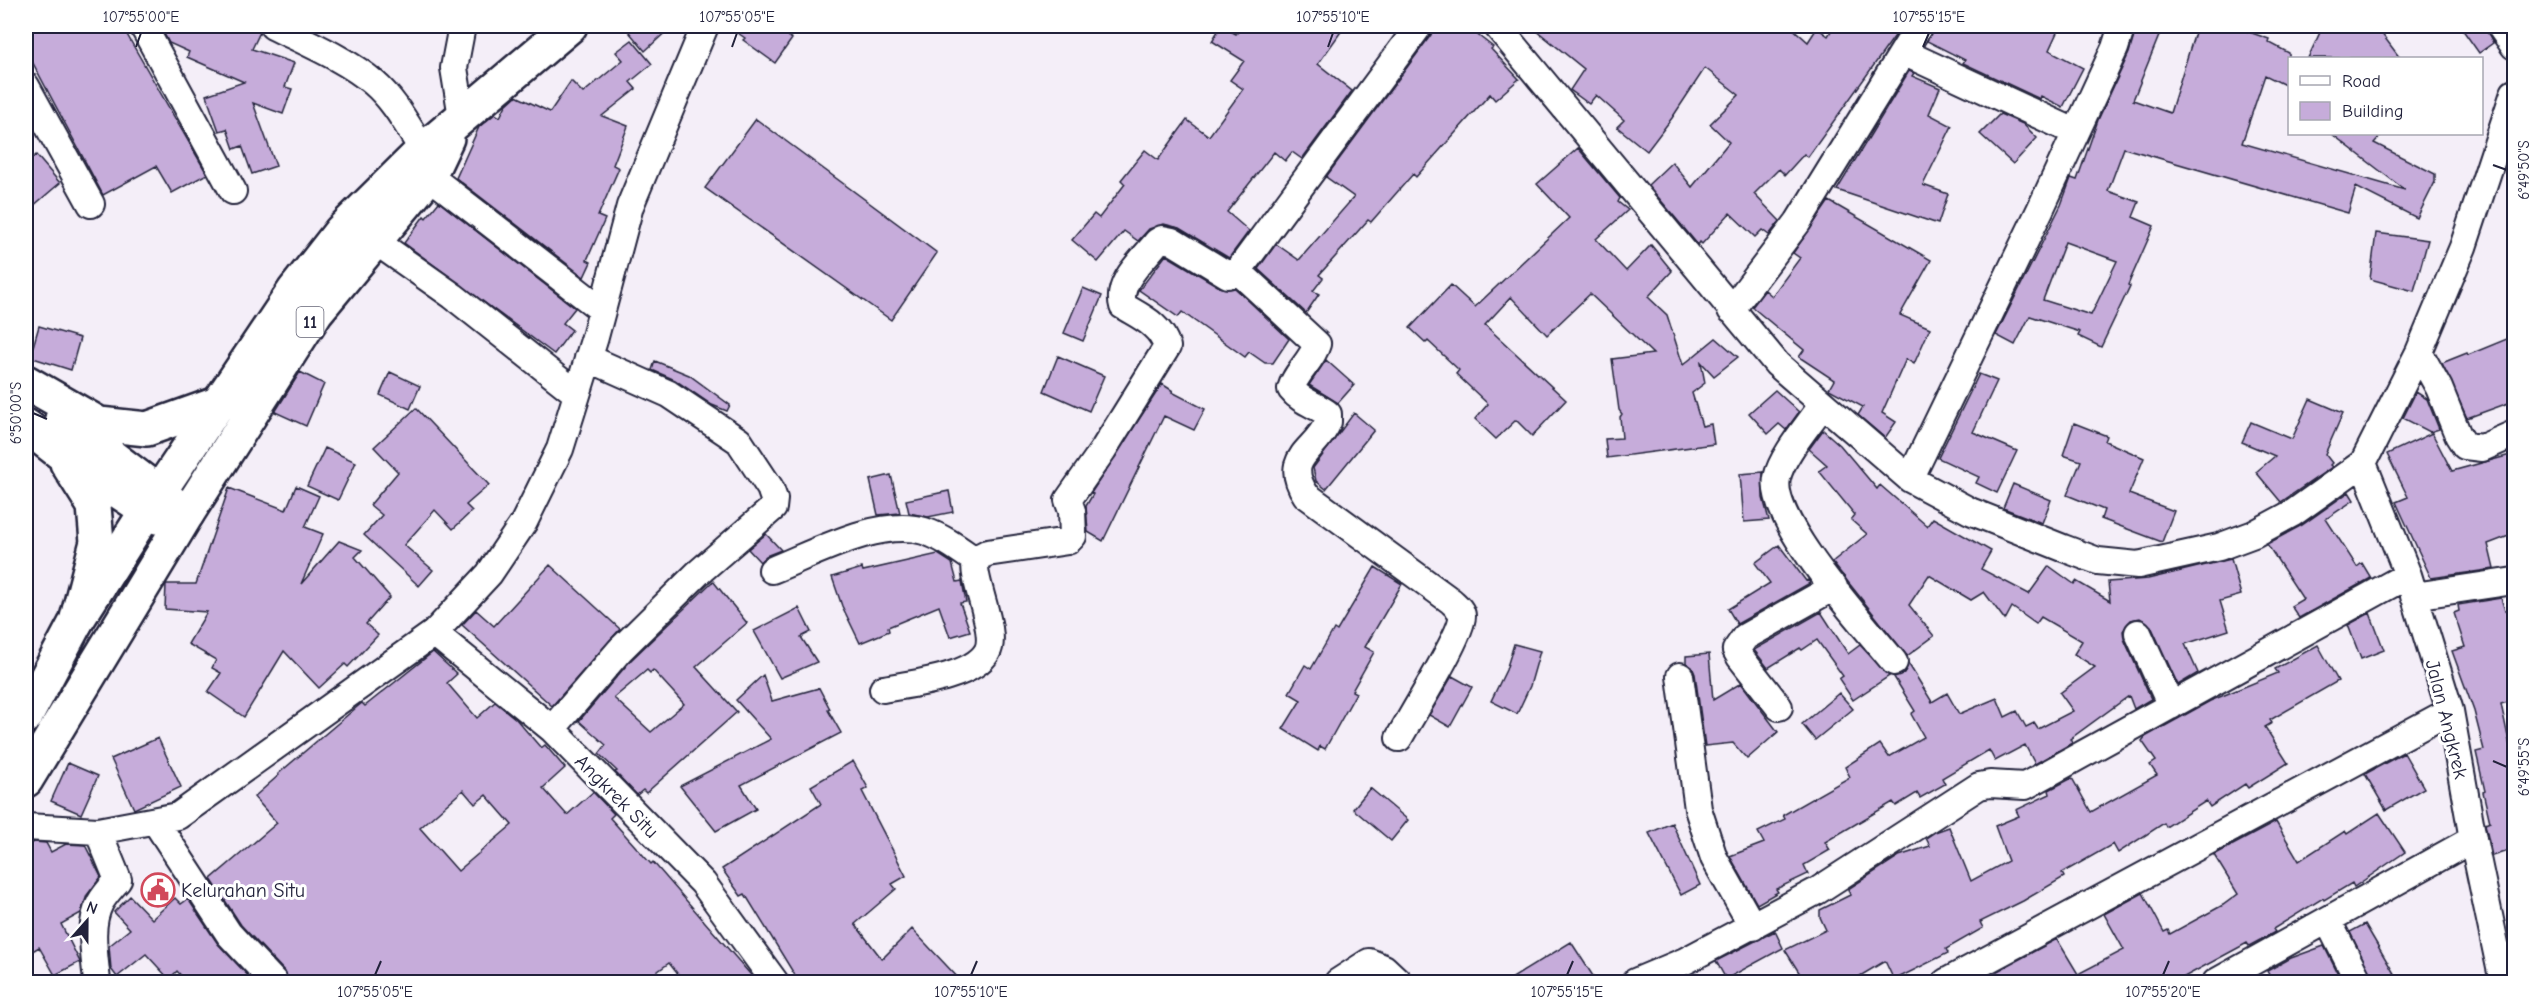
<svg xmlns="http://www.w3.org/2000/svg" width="2540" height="1008" font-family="'Comic Neue',sans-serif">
  <rect width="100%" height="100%" fill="#f4eef8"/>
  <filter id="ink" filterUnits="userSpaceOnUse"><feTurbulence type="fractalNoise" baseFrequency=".0167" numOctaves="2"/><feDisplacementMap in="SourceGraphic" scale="12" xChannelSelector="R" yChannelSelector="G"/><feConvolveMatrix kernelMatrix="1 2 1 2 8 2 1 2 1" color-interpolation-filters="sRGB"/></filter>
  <g filter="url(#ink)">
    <!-- building -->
    <path fill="#c6acda" stroke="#22223b" stroke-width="1.5" fill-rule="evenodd" d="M26,26H122L207,174L172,193L156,166L103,195L26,50Z
      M160,26H247L260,32L252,49L294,63L285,87L292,89L283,114L253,103L276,166L252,174L242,146L234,149L227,129L219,131L206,95L244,82L187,57L189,52L169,43Z
      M624,26H672L645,51Z
      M728,26H773L792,39L775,63L743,40L745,38Z
      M1221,26L1236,34L1243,26H1345L1318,64L1352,91L1302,159L1292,152L1285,161L1274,152L1227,212L1249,231L1229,258L1179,228L1164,224L1149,229L1138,241L1124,231L1098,262L1072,240L1094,214L1099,218L1125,184L1121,180L1145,150L1158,160L1187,120L1209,136L1243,89L1230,80L1244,61L1212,41Z
      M1434,26H1466L1493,47L1491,49L1519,79L1495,100L1490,94L1416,177L1413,174L1371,222L1368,220L1319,275L1323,278L1313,291L1319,294L1306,313L1258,269L1276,244L1299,260L1354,197L1326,177L1431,35Z
      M1531,26H1790L1808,42L1817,28L1828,36L1834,26H1902L1808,157L1804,154L1785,175L1779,169L1754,194L1780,221L1769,235L1762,230L1755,237L1730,213L1702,244L1700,242L1698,245L1648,185L1672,162L1692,187L1729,142L1710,124L1739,95L1705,68L1672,118L1647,151L1617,127L1624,120L1596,95L1589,104L1570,90L1584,69Z
      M1934,26H2060L2049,50L2083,68L2063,107L2041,96L2040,99L1963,63L1965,60L1927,41Z
      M2137,26H2163L2133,100L2170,113L2197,26H2232L2269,39L2268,42L2289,53V87L2265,75L2242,143L2405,190L2332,134H2382L2374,143L2435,174V182L2417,218L2356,187L2348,213L2124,148L2108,191L2139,202L2133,217L2154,226L2128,285L2130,286L2101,347L2078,336L2080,332L2030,316L2015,345L1996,335L2061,205L2071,178L2077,180L2098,120L2129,53ZM2065,242L2117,261L2091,315L2043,300Z
      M2323,26H2376L2400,58H2308Z
      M2460,26H2485L2493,43L2479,53Z
      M632,40L652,64L630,82L636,89L602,116L628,126L613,165L619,168L598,216L605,219L587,260L591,262L584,277L456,178L479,127L495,114L500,117L506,105L516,96L550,112L571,81L583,93L623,60L616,52Z
      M1909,71L1914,73L1912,76L1940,88L1929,114L1952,126L1923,185L1948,194L1938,224L1837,190Z
      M2000,114L2023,124L2037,138L2013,164L1980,134Z
      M756,119L937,253L891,320L705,188Z
      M1578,148L1620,198L1618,202L1628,210L1596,239L1626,271L1651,245L1672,271L1648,297L1667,315L1683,365L1716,338L1738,357L1714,376L1701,362L1705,383L1692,393L1702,426L1711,424L1714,444L1607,458L1605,439L1622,438L1620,417L1622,414L1619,410L1612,359L1653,354L1590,294L1547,335L1511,297L1485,325L1566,400L1532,436L1516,420L1496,439L1475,419L1488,404L1456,374L1459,370L1428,341L1426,343L1410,328L1451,285L1475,307L1569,218L1537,184Z
      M36,155L60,183L26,212V164Z
      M1829,201L1931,260L1900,315L1930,328L1914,364L1906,359L1882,413L1896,422L1885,438L1858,415L1863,407L1829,389L1834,380L1799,357L1804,350L1752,307L1765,290L1772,296L1800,258L1793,253Z
      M439,202L575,308L563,323L572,330L554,354L404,243L424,216L426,218Z
      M2376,233L2428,240L2414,291L2370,279Z
      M1166,255L1221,288H1235L1289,339L1273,363H1265L1249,352L1245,357L1182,312L1178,317L1139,290Z
      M1083,288L1102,296L1083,341L1064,333Z
      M39,326L80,338L71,370L30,357Z
      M2514,336V401L2467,418L2442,363L2467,353L2468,355Z
      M1058,356L1104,376L1089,411L1044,391Z
      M1326,360L1354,385L1338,403L1309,385Z
      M655,361L689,375L730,405L727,411L712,405L675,380L652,370Z
      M300,372L324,384L306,426L275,412Z
      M390,372L420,386L410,409L380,395Z
      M1979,374L1997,381L1973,432L2017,451L1997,493L1976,483L1979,477L1938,458Z
      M1162,384L1173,391L1172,392L1205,409L1194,430L1164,416L1103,541L1088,532L1086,506L1093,494L1091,493Z
      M1775,390L1799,412L1786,430L1779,424L1768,434L1749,413Z
      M2416,392L2427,399L2439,429L2430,432L2403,418Z
      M2310,399L2343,413L2325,454L2332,463L2330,465L2332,467L2281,502L2256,472L2275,456L2242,442L2251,422L2292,439Z
      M416,408L489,485L466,505L472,511L453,529L435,510L404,545L433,570L419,586L364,535L382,515L370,505L398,472L374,447Z
      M1354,413L1374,430L1326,489L1316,481L1313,468Z
      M2074,423L2107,436L2105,441L2144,458L2129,494L2174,511L2162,542L2101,519L2104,510L2067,495L2081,461L2063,455Z
      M1823,430L1840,445L1877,489L1880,485L1927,526L1933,518L1991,551L1981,569L2029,594L2049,566L2074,584L2076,581L2110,601L2108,582L2148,579L2231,559L2241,595L2220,601L2229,630L2185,644L2198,673L2178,685L2151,626L2140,618L2131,620L2123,631L2124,639L2151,699L2134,709L2129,696L2070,739L2072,743L2035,764L2025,745L1995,761L1989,750L1942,778L1945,784L1920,798L1917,793L1896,806L1893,802L1825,842L1830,850L1804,865L1808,874L1776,889L1778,892L1757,904L1730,856L1764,843L1758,832L1785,819L1783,815L1850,777L1845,767L1880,744L1889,757L1924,737L1911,714L1915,711L1894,677L1904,673L1908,663L1932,702L1947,693L1959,714L1997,698L2005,717L2017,711L2026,727L2034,723L2038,729L2073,711L2060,693L2095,667L2074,654L2082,641L2041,617L2036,624L2012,607L2005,620L1984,592L1971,600L1929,575L1909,605L1934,636L1907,656L1832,562L1867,534L1851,520L1855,515L1819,471L1827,465L1809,449Z
      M2432,433L2452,471L2514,454V534L2488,544L2494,569L2431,578L2396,502L2408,497L2387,454Z
      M325,448L356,462L338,500L307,486Z
      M1763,472V498L1769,520L1744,522L1740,474Z
      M891,475L900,513L878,515L870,480Z
      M2013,484L2051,500L2042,523L2003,508Z
      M296,486L319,496L305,527L323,534L301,584L339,541L362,550L355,557L390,597L366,624L378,635L348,667L345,664L319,688L284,651L244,717L208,692L221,673L212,668L216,660L188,644L207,612L165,609L166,584H196L229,488L286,510Z
      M949,491L953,512L928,517L909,513L906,500Z
      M2349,492L2354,500L2326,519L2357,567L2362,563L2371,578L2299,618L2291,606L2303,599L2267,544L2302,525Z
      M766,534L781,550L766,556L760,562L748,549Z
      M1779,545L1806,581L1808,580L1810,583L1737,624L1728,609L1770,583L1755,563Z
      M938,554L952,563L957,582L962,581L966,602L960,603L970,631L950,637L939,606L888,627L889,631L860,643L842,606L832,577L862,568L863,571Z
      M550,565L620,629L552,706L462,625L476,610L494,626Z
      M1375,567L1402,584L1365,647L1374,652L1352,691L1356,693L1325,749L1320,746L1318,751L1283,729L1301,700L1289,693L1305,665L1311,669L1334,629L1337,631Z
      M713,581L747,623L696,667L737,712L646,793L643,790L637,795L615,772L617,771L599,754L606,745L579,721L631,660ZM647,670L650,673L653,670L684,704L651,732L614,698Z
      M2501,598L2505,611L2514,608V700L2501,704L2514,765V779L2510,780L2514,807L2509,809L2514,826V849L2492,856L2485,824L2490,822L2483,792L2485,791L2476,752L2484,750L2474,711L2452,651L2465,647L2454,613L2459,611L2458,605Z
      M799,608L811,632L801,637L817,662L780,678L754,631Z
      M1821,612L1848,654L1860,645L1889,676L1853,700L1839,679L1843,676L1817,640L1802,650L1800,648L1768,668L1754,650Z
      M2370,613L2384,650L2361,659L2348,625Z
      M1514,644L1540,651L1530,686L1517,714L1491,701L1506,670Z
      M2318,645L2338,681L2270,720L2272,723L2265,727L2288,763L2248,788L2245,784L2210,807L2206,801L2166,827L2164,823L2118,853L2113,844L2062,873L2064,877L2023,901L1980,922L1983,928L1946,949L1948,953L1894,980L1885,961L1850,982H1805L1785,950L1826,930L1820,917V910L1850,895L1848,889L1899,856L1930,846L1926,838L1935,832L1949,827L1971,881L2008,861L1995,826L2019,816L2016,810L2050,794L2049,790L2072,778L2091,812L2157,775L2150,765L2156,761L2142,741L2145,737L2210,701L2278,673L2275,669Z
      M433,652L457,674L447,683L477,718L495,702L516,719L541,748L545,745L565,768L543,788L567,815L593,792L614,814L610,818L651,864L653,862L757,982H684L669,963L643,982H289L285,972L241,925L211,879L277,823L254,797L279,775L278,774L357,707L362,703L365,706ZM463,790L475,804L486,795L512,825L458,871L420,828Z
      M1709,654L1713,700L1741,683L1778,732L1747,759L1733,743L1705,746L1695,674L1692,667L1686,663V656Z
      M763,675L772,701L819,688L830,709L828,710L841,733L741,785L756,809L716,831L680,786L771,739L736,700Z
      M1452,676L1472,687L1450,727L1429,715Z
      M1839,693L1853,709L1815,740L1802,724Z
      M158,738L181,787L134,809L111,759Z
      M2404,753L2424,788L2386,810L2365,774Z
      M853,761L868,788L862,791L906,876L892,884L896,889L855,924L882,959L912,929L962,982H799L745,894L741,896L722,869L821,804L811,786Z
      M68,763L98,776L81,814L51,801Z
      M1370,788L1408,820L1391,841L1353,809Z
      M2379,813L2405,852L2354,887L2352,883L2324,900L2323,898L2273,929L2275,932L2249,946L2247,943L2175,982H1977L2057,939L2078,974L2124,950L2104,914L2143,893L2164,932L2168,930L2170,934L2223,905L2238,894L2214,855L2276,822L2299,861L2345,831L2347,834Z
      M1672,823L1700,885L1681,895L1649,833Z
      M34,842L46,843L51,852L66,844L85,845L101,877L87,895L81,913L61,924L80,962L55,975L39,947L26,955V847Z
      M130,896L152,919L175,898L181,904L188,899L218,944L254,982H187L177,971L169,979L146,954L117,977L111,969L109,946L130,929L114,912Z
      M2365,924L2399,982H2374L2350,932Z
      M1775,931L1783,948L1726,979L1716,961Z
      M1571,942L1593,976L1583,982H1506Z
      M2324,946L2342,982H2273L2267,971L2291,958Z"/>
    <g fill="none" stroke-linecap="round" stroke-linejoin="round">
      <defs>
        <path id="minor" d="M143,26L233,191
          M273,26C305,42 348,60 374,83C395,101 408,127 423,150
          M462,26L454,68L462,117
          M1497,26L1777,364L1910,479L1970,511L2063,548L2098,561L2138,565L2219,547L2254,534L2293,513L2363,463L2419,352L2463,247L2514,93
          M2500,26L2514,46
          M1903,52L2075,132
          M26,86L91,204
          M429,176L602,310
          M375,241L453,296L577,394
          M1238,271L1317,344C1312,361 1295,373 1291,389C1301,402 1317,405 1328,414V422C1316,452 1281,456 1306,495L1451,601C1455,605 1462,610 1462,616C1463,633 1410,718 1399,738
          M1731,310L1798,222L1919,26
          M2419,352L2439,388L2458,435L2465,446L2482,448L2514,434
          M1823,404C1809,425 1782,455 1777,478C1768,521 1866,627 1894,662
          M2363,463L2408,575L2450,711L2473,839L2503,982
          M1910,479L2040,210L2115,48L2122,26
          M772,570C813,554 880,517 924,531C943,537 960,550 976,561
          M2414,596L2514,581
          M434,633L552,729L703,883L775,982
          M2138,633L2171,706
          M1680,676L1698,809L1714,858L1753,927
          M883,689C910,684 972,678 987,652C999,632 970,578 976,561C978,556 983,555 987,553L1068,541L1073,536L1072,511L1068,500L1103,450L1167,347C1161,325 1141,317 1123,306C1116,282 1143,260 1157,242L1162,239L1172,241L1228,275L1238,271L1419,26
          M1779,707L1740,657L1736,650L1745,637L1834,587
          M552,729L620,650L698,573L773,508L774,499L770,488L739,441L669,394L588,358
          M155,821L229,934L274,982
          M26,827L98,831L178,816L434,633L489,574L524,522L560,449L595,337L630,206L705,26
          M2328,921L2359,982
          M97,982C95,957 88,926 100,903C105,894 112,887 118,880L98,831
          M1338,982L1369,962L1384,968L1399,982
          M1635,982L1685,961L1817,891L1979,786L1990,784L2025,786L2408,575
          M1946,982L2450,711
          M2216,982L2473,839"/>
        <path id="trunk" d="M26,716L76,622L147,510L294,291L341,231L423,150L570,26
          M26,780L187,514L316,312L429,176L447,138"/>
        <path id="motorway" d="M26,382L99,424L147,429L217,404
          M62,419L187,514
          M26,426L62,454L157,517
          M67,463L94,506L97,542L76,622"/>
      </defs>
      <!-- minor casing -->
      <use href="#minor" stroke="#22223b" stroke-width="30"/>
      <!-- trunk casing -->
      <use href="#trunk" stroke="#22223b" stroke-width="38"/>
      <!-- motorway casing -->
      <use href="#motorway" stroke="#22223b" stroke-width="38"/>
      <!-- minor -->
      <use href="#minor" stroke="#fff" stroke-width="26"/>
      <!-- trunk -->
      <use href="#trunk" stroke="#fff" stroke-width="33"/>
      <!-- motorway -->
      <use href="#motorway" stroke="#fff" stroke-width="33"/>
    </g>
  </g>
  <!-- ticks -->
  <path fill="none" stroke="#22223b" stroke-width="2" d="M136,47L141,33M732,47L737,33M1328,47L1333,33M1923,47L1929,33M2493,165L2507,170M33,413L47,419M2493,761L2507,767M375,975L381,961M971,975L977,961M1567,975L1573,961M2163,975L2169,961"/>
  <!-- icons -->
  <defs>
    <symbol id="civic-ring" viewBox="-11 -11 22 22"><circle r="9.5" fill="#fff" stroke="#d1495b" stroke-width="1.5"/><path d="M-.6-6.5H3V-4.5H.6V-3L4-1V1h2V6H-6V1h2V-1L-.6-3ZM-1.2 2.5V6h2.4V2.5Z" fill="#d1495b"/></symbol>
  </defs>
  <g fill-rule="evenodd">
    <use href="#civic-ring" x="139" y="871" width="38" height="38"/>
  </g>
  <g text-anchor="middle" stroke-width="6" stroke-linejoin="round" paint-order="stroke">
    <!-- shield labels -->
    <rect fill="#fff" stroke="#646476" stroke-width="1.5" x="296.5" y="307" width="27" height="30" rx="4.5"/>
    <g font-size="18" font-weight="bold" fill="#22223b">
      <text x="310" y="328">11</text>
    </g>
    <!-- street labels -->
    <g font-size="20" fill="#22223b" stroke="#fff">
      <text transform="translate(2447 719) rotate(76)" y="7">Jalan Angkrek</text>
      <text transform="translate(617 796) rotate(45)" y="7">Angkrek Situ</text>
    </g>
    <!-- poi labels -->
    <g font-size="20" fill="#22223b" stroke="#fff" text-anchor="start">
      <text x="181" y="897">Kelurahan Situ</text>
    </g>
  </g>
  <!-- margin -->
  <rect width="2540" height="1008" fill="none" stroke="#fff" stroke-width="66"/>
  <!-- legend -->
  <rect x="2288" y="57" width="195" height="78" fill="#ffffff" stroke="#a7a7b1" stroke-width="1.5"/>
  <rect x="2300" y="76" width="30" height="9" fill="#ffffff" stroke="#a7a7b1" stroke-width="1.5"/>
  <text x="2342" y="87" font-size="18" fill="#22223b">Road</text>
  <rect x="2300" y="102" width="30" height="18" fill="#c6acda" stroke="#a7a7b1" stroke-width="1.5"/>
  <text x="2342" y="117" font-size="18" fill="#22223b">Building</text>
  <!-- north arrow -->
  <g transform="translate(87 921) rotate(21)" stroke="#ffffff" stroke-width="4.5" paint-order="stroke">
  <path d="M0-4.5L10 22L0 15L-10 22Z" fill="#22223b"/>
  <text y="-9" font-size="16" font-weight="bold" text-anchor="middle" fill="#22223b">N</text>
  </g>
  <rect x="33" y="33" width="2474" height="942" fill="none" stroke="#22223b" stroke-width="2"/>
  <g font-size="15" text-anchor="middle" fill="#22223b">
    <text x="141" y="22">107°55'00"E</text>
    <text x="737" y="22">107°55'05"E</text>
    <text x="1333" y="22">107°55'10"E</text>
    <text x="1929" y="22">107°55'15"E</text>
    <text transform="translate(2524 170) rotate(-90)" y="5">6°49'50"S</text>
    <text transform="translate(16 413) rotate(-90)" y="5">6°50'00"S</text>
    <text transform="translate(2524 767) rotate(-90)" y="5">6°49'55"S</text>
    <text x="375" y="997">107°55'05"E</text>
    <text x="971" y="997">107°55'10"E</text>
    <text x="1567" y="997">107°55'15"E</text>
    <text x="2163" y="997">107°55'20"E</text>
  </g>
</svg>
